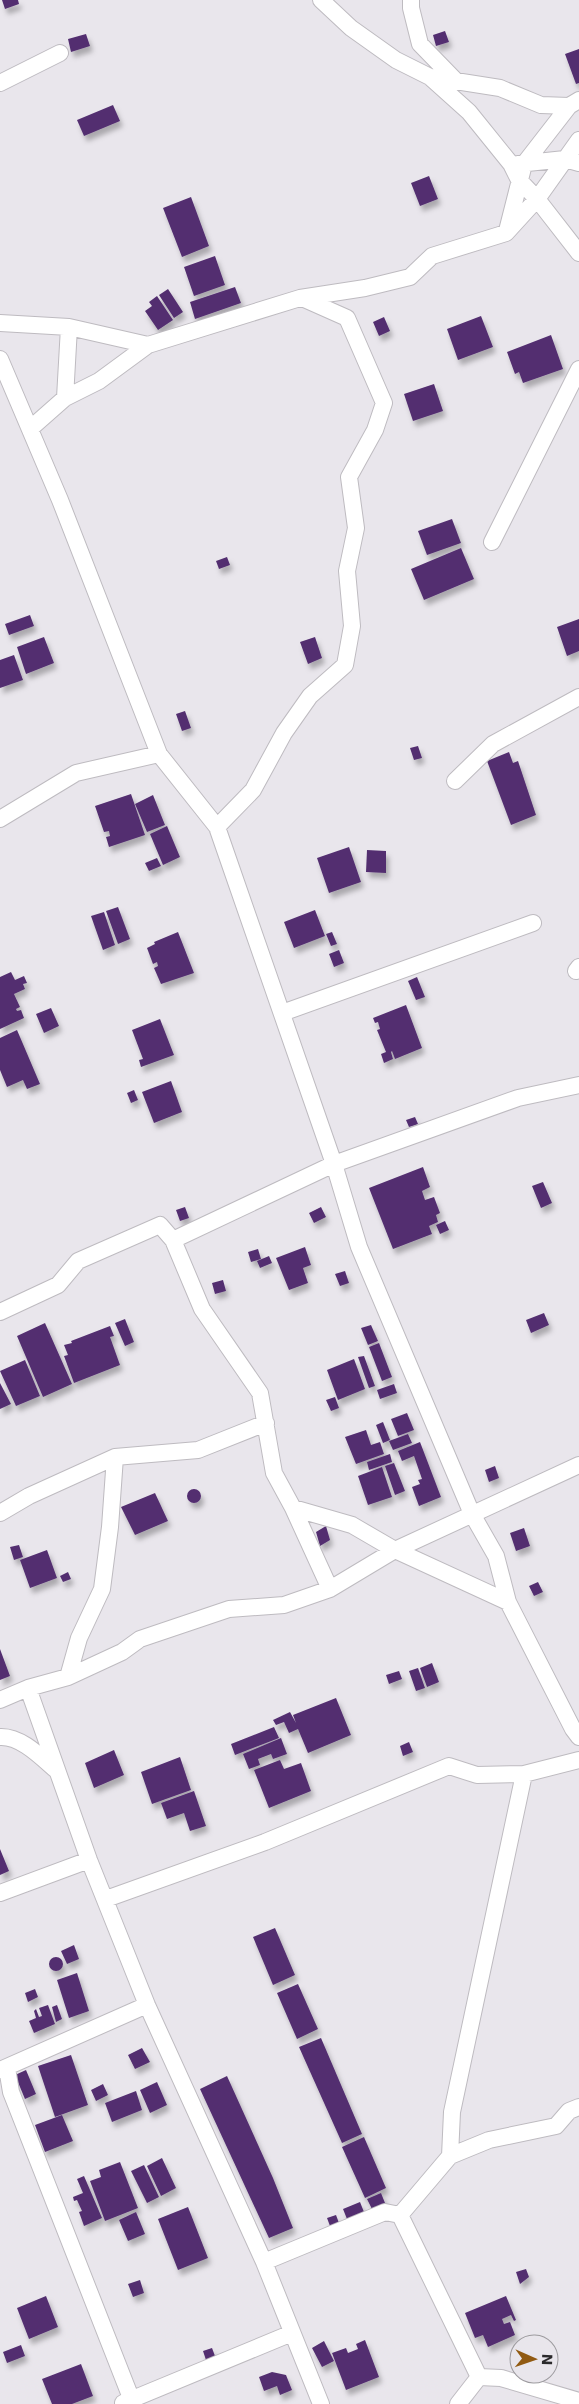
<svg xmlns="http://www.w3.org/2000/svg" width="579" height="2404" viewBox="0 0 579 2404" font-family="'DejaVu Sans',sans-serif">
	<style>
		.building { fill: #532f70; filter: url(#shadow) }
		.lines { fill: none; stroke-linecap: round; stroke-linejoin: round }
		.minor-casing { stroke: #bebbc0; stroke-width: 18 }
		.minor { stroke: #fff; stroke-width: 16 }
	</style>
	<defs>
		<filter id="shadow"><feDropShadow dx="3" dy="5.5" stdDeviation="2.5" flood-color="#0004"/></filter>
	</defs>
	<rect width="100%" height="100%" fill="#e9e6ec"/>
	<!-- building -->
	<path class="building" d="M2,0H18L19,4L5,9Z
		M445,31L449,42L436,46L433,35Z
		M86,34L90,46L71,52L68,39Z
		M579,49V83L576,84L565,54Z
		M113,105L120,121L84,136L77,120Z
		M429,176L438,199L420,206L411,183Z
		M191,197L209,246L182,257L163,208Z
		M215,256L225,285L194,296L184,267Z
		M235,287L241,303L195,319L190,302Z
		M168,289L183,312L174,318L159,295Z
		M157,296L173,320L158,330L145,311L152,306L149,302Z
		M481,316L493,347L458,360L447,329Z
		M384,317L390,331L379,336L373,322Z
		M551,335L563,369L523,383L519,372L515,374L507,352Z
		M434,384L443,411L413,421L404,394Z
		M452,519L461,543L427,555L418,531Z
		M461,548L474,579L424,600L411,569Z
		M227,557L230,565L219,569L216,561Z
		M30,615L34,626L9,635L5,624Z
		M579,619V651L567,656L557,627Z
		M44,637L54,663L26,674L17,647Z
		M315,637L322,658L308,664L300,642Z
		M14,655L23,680L0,688V660Z
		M185,711L191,728L182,731L176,714Z
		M418,746L422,758L414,760L410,748Z
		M509,752L513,763L518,761L536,815L511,825L487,761Z
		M131,794L145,835L109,847L106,837L110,836L109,831L104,832L95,806Z
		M153,795L165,825L147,832L135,804Z
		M167,826L180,857L163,865L150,834Z
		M349,847L361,882L329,893L317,858Z
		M367,850L386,851V873L366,872Z
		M157,858L161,866L149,871L145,863Z
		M118,907L130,939L118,944L106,911Z
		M315,910L325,936L294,948L284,922Z
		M104,912L115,945L103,950L91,916Z
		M178,932L194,973L161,984L154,968L158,966L157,962L153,964L147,948L155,944L154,942Z
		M332,932L337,944L331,946L326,934Z
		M339,950L344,963L334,967L329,954Z
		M11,972L15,980L24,976L27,983L23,984L25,989L14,994L20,1007L16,1009L17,1011L21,1010L24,1018L0,1029V977Z
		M417,977L425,997L416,1000L408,981Z
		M406,1005L422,1048L395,1059L392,1051L391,1052L393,1059L384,1063L381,1054L386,1052L377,1030L380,1029L378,1022L375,1023L373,1018Z
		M51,1008L59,1026L44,1033L36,1014Z
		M160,1019L174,1055L141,1067L139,1060L143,1059L132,1030Z
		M17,1030L40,1084L27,1089L23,1080L7,1087L0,1070V1038Z
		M171,1081L182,1112L154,1123L142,1092Z
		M134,1090L138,1100L131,1103L127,1093Z
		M415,1117L418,1124L409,1127L406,1120Z
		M423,1167L430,1187L422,1191L425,1200L434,1197L440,1213L436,1215L438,1222L429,1226L432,1234L393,1249L369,1188Z
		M543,1182L552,1203L541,1208L532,1186Z
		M185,1207L189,1218L180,1221L176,1210Z
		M321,1207L326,1217L314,1223L309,1213Z
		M445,1221L449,1230L440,1234L436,1225Z
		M305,1247L311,1265L303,1268L308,1283L289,1290L276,1258Z
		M258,1249L261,1259L251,1262L248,1252Z
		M269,1256L272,1263L260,1268L257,1261Z
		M345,1271L349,1283L340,1286L335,1274Z
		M223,1280L226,1291L215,1294L212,1283Z
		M544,1313L549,1325L531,1333L526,1320Z
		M125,1319L134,1342L125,1346L115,1323Z
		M45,1323L72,1384L43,1397L17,1336Z
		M371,1325L378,1341L368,1345L361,1328Z
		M110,1326L114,1336L110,1337L120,1365L74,1383L64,1356L68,1355L64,1345L72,1343L71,1341Z
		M379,1343L392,1377L382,1381L369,1347Z
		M364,1356L375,1386L369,1388L358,1357Z
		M354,1359L365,1389L338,1400L327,1370Z
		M25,1360L40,1396L16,1406L0,1371Z
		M0,1383L11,1404L0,1409Z
		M394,1384L397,1393L380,1399L377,1390Z
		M335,1397L339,1408L331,1411L326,1400Z
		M407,1413L414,1430L398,1436L391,1419Z
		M383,1422L390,1440L383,1443L376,1425Z
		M366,1430L371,1445L380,1442L384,1454L356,1464L345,1437Z
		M408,1434L412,1443L393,1450L389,1441Z
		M420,1442L441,1497L419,1506L412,1487L420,1484L418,1480L422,1479L414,1456L402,1461L398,1451Z
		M390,1454L392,1462L369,1470L367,1462Z
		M394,1463L405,1491L395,1495L385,1466Z
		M495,1466L499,1478L489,1482L485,1470Z
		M382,1467L392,1497L368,1505L358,1476Z
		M187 1496a7 7 0 1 1 14 0a7 7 0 1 1-14 0Z
		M155,1493L168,1521L135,1535L121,1507Z
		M326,1526L330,1540L320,1546L316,1532Z
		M524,1528L530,1546L516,1551L510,1533Z
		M19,1545L23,1557L14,1560L10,1547Z
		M47,1550L57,1578L30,1588L20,1560Z
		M68,1572L71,1579L63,1582L60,1576Z
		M538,1582L543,1592L534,1596L529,1586Z
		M0,1649L10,1676L0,1680Z
		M432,1663L439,1682L427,1687L420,1668Z
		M418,1668L425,1688L416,1691L409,1671Z
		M399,1671L402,1679L389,1684L386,1675Z
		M336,1698L351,1735L308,1753L298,1729L289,1733L284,1722L276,1725L273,1720L290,1712L296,1723L293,1715Z
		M274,1727L279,1738L235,1755L231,1744Z
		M281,1738L287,1754L273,1759L271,1754L258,1759L260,1765L249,1769L243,1754Z
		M409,1742L413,1752L403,1756L400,1746Z
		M114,1750L124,1775L94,1788L85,1763Z
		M180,1757L191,1790L152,1804L141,1772Z
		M280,1760L284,1769L301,1763L311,1791L269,1808L254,1770Z
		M194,1791L206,1826L190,1831L184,1813L167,1819L161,1803Z
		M0,1849L9,1871L0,1875Z
		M275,1928L295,1975L273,1985L253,1937Z
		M74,1945L79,1959L67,1964L61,1951Z
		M49 1964a7 7 0 1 1 14 0a7 7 0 1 1-14 0Z
		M77,1973L89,2011L69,2018L57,1980Z
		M298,1984L318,2029L297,2039L277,1993Z
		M35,1989L38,1997L28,2002L25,1993Z
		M48,2005L55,2024L34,2033L29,2021L36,2018L34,2011L36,2009L39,2017L42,2016L39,2008Z
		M57,2005L62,2019L56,2022L52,2007Z
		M321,2038L362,2134L342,2143L299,2047Z
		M142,2048L150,2062L135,2069L128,2055Z
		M71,2055L88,2105L55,2117L38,2066Z
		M26,2070L36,2094L25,2099L15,2075Z
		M227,2076L273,2178L293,2228L269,2238L200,2089Z
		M157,2082L167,2105L150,2113L140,2090Z
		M103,2084L108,2095L96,2101L91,2090Z
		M136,2091L142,2110L112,2122L105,2103Z
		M62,2115L73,2141L45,2152L35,2125Z
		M364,2137L386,2188L365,2198L342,2147Z
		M162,2158L176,2188L161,2196L147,2166Z
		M120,2162L138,2208L105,2221L90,2181L101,2177L99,2170Z
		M144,2165L159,2197L147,2203L131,2171Z
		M84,2176L102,2218L84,2226L79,2212L82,2211L77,2200L74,2201L73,2197L83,2193L77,2179Z
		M381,2193L385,2203L372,2209L367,2199Z
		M360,2202L364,2212L347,2219L343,2209Z
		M188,2207L208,2258L178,2270L158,2219Z
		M136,2212L145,2234L128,2241L119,2220Z
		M336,2215L339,2223L330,2226L327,2218Z
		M526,2269L529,2277L520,2284L516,2272Z
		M140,2280L144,2293L133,2297L128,2284Z
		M46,2296L58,2327L29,2339L17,2308Z
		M506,2296L516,2320L514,2321L511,2315L502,2319L504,2324L510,2322L515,2335L488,2347L483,2335L475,2338L465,2313Z
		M365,2340L379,2377L346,2390L332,2353L346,2348L348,2353L358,2349L356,2344Z
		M324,2341L334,2361L322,2367L312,2348Z
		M21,2345L25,2356L7,2363L3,2352Z
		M212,2348L215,2356L206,2360L203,2351Z
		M81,2364L93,2396L72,2404H52L42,2379Z
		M272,2372L286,2375L292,2390L280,2395L277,2386L264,2391L259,2377Z"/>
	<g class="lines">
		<defs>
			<path id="minor" d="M321,0L351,28L396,60L430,77L469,112L511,164L519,180L537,199L579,253
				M411,0V8L420,44L457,82
				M430,77L500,88L541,105L569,106
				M0,83L60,53
				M518,164L565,159L579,163
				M507,231L524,164L569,106L579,100
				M0,323L69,327L148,345L300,298L365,288L410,277L432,256L506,233L537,199L579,140
				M0,359L60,500L159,754L217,827L334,1164L359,1247L472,1514L496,1556L508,1602L573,1729L579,1737
				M65,398L69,327
				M31,428L65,398L99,381L148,345
				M492,542L579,369
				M455,781L493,744L579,697
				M0,819L76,773L159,754
				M217,827L253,790L284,733L310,696L345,665L352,626L347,571L356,528L349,477L375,430L384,403L347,318L302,298
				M576,971L579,967
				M282,1013L533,923
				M173,1240L334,1164L518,1098L579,1085
				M0,1312L58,1285L78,1261L160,1225L173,1240L202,1309L260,1393L274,1473L293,1508L330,1589
				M293,1508L352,1525L395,1550L508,1602
				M0,1513L29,1496L115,1457L198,1450L266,1423
				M68,1677L79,1638L102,1589L110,1527L115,1457
				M28,1688L89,1860L147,2005L264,2262L321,2404
				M0,1700L28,1688L68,1677L122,1652L140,1639L229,1609L284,1605L330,1589L395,1550L579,1465
				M0,1737C21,1736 41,1757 56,1770
				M0,1893L89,1860
				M106,1899L265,1842L449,1766L477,1775L524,1774
				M7,2068L11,2092L131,2398
				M0,2070L147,2005
				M450,2156L452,2112L524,1774L579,1760
				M400,2215L479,2377L501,2378L579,2401
				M264,2262L385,2212L400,2215L450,2156L489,2140L556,2126L569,2111L579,2107
				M123,2403L292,2333
				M458,2404L479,2377"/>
		</defs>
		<!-- minor casing -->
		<use href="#minor" class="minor-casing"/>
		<!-- minor -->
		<use href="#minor" class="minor"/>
	</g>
	<!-- north arrow -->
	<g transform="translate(534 2359) rotate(92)"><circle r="24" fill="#e9e6ec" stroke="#9d9b9f"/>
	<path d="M0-4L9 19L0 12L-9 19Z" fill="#915a12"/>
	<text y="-8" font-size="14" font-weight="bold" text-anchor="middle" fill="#2b2a2c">N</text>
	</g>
</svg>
